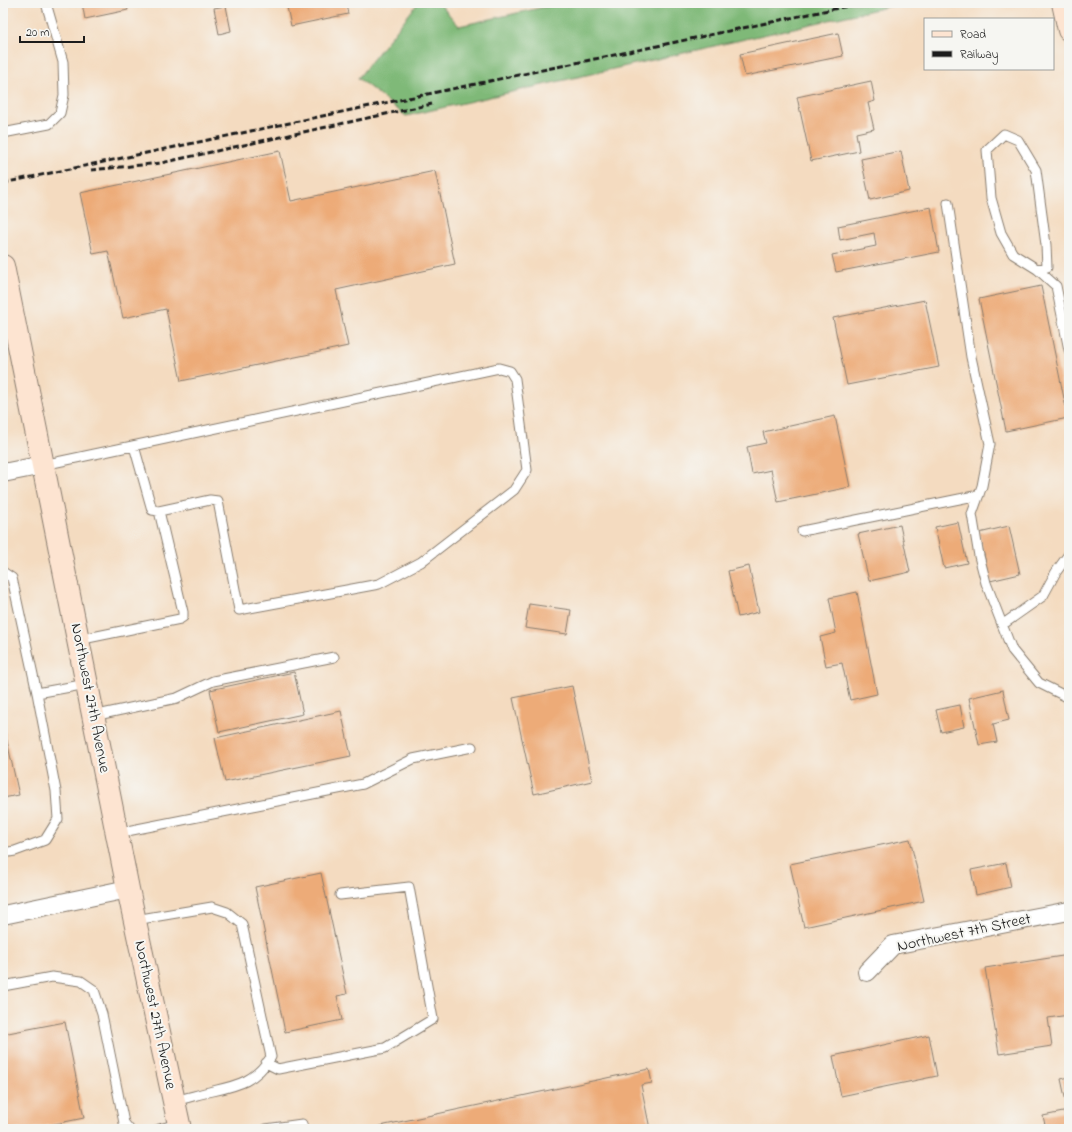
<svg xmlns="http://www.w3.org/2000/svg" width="1072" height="1132" viewBox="0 0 1072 1132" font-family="'Indie Flower',sans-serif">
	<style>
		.forest { fill: #7fb978; stroke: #4e6a4a }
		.building { fill: #edab78 }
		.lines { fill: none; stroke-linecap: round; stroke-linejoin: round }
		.lane-casing { stroke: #887c6e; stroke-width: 11 }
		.street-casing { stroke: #887c6e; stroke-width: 20 }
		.secondary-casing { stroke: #887c6e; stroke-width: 24 }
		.lane { stroke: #fff; stroke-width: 9 }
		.street { stroke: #fff; stroke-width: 18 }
		.secondary { stroke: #fde4d1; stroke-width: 22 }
		.rail { stroke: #1c1c1c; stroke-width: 3; stroke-dasharray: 6 3; stroke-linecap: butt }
		.labels { text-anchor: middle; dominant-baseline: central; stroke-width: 4; stroke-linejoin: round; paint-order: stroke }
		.street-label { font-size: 16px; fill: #1c1c1c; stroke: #f6f6f2 }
	</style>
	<rect width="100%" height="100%" fill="#f6f6f2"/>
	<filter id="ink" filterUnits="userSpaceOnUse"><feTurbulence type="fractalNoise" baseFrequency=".025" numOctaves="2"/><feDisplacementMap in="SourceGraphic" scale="8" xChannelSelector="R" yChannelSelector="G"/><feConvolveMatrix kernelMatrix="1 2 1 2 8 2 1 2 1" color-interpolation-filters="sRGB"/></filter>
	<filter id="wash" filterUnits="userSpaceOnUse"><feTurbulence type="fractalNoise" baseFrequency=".012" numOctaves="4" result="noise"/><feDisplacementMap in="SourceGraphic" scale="16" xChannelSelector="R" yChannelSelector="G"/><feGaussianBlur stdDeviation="0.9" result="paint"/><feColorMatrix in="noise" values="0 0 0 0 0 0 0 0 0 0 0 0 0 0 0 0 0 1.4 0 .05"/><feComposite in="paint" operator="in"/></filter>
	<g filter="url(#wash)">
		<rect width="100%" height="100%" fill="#f4dbc0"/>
		<!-- forest -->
		<path class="forest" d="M418,3H439L459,26L562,3H904L406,116L358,78Z"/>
		<g id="blocks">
			<!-- building -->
			<path class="building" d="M82,3H126L128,10L85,19Z
				M306,3H346L348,14L291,26L287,7Z
				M226,6L231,31L219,34L214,8Z
				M838,33L843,56L745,76L740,54Z
				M871,81L875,101L868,103L874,129L856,133L859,151L811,161L797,97Z
				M280,151L291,201L435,171L455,264L336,290L348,346L181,381L166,309L123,318L108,251L93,254L80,193Z
				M901,151L909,191L870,200L861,159Z
				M931,207L939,252L836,272L832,255L876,246L874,233L840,240L838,226Z
				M1041,286L1068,418L1006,431L979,299Z
				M925,300L939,367L847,385L833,318Z
				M835,416L850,487L778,502L771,470L752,474L747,447L766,443L763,432Z
				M958,522L967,563L944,568L935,527Z
				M900,525L910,572L869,581L858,534Z
				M1009,526L1020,574L990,581L979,533Z
				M749,566L759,612L738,617L728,571Z
				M857,592L877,694L850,700L842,663L826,666L820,637L836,633L829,598Z
				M529,604L571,610L567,634L525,628Z
				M294,672L303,714L219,732L210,690Z
				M572,686L592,781L534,794L513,698Z
				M1003,690L1009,720L993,724L997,742L979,745L969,698Z
				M960,705L964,727L941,732L936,710Z
				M341,711L351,756L225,782L215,738Z
				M3,723L19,795L3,798Z
				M910,839L924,901L804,927L790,864Z
				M1006,863L1011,887L976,895L971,870Z
				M321,873L347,994L337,996L342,1020L285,1032L255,887Z
				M1069,955V1015L1048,1018L1052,1046L999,1054L985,968Z
				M65,1022L84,1118L30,1129H3V1034Z
				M929,1035L937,1076L841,1096L833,1056Z
				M649,1069L652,1083L641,1085L650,1129H366Z
				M1069,1077V1129H1046L1043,1116L1068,1111L1061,1079Z"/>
		</g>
	</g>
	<g filter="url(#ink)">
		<use href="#blocks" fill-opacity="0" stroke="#887c6e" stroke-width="1"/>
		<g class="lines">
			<defs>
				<path id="lane" d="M3,133L49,124L60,113L64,95L63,62L46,3
					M948,203L971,357L990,444L982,486L972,514L979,556L986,583L1012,650L1039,683L1069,698
					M1037,269L1047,267L1046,245L1036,170L1018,140L1004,134L987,150L991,198L1001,233L1013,254L1037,269L1056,286L1069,350
					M43,465L499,368L510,371L515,379L527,470L514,490L421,562L379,584L239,610L218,501L210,500L159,511L152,510L134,446
					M802,531L979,495
					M3,572L12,578L37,693
					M1002,625L1043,596L1056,572L1069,554
					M78,640L180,619L183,617V612L159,511
					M93,716L177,698L213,681L334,657
					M117,833L363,784L413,759L472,747
					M3,853L15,851L45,840L58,819L56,791L37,693L87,684
					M135,920L212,907L227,912L242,924L271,1057C255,1081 240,1085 213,1091C200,1094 187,1098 174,1101
					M3,986L52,977L81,981L94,990L102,1014L124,1123L129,1129
					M266,1063L278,1069L385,1048L433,1019L409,887L340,895
					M159,1129L178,1124
					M266,1129L302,1124L303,1129"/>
				<path id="street" d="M3,473L43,465
					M3,915L128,889
					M867,972L893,945L1069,911"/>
				<path id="secondary" d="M1063,3L1069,30
					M3,266L128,889L180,1129"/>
			</defs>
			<!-- lane casing -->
			<use href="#lane" class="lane-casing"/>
			<!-- street casing -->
			<use href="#street" class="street-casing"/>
			<!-- secondary casing -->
			<use href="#secondary" class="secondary-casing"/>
			<!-- lane -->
			<use href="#lane" class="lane"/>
			<!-- street -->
			<use href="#street" class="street"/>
			<!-- secondary -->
			<use href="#secondary" class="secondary"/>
			<!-- rail -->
			<path class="rail" d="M91,170L161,163L432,104
				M3,183L862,3"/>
		</g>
	</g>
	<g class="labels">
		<!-- street labels -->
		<g class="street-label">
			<text transform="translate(90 698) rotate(79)">Northwest 27th Avenue</text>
			<text transform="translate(964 933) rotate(-12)">Northwest 7th Street</text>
			<text transform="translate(155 1015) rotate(78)">Northwest 27th Avenue</text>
		</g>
	</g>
	<!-- margin -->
	<rect width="1072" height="1132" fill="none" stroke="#f6f6f2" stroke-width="16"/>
	<!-- legend -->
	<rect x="924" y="18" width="130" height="52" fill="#f6f6f2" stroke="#9f9f9c"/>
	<rect x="932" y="31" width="20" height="6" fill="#fde4d1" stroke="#9f9f9c"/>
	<text x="960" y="38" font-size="12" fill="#1c1c1c">Road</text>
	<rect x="932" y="51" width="20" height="6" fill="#1c1c1c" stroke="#9f9f9c"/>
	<text x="960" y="58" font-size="12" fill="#1c1c1c">Railway</text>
	<!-- scale -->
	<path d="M20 36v6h64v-6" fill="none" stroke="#1c1c1c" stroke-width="2"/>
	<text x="26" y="36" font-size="12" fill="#1c1c1c" stroke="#f6f6f2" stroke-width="3" paint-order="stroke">20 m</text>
</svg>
